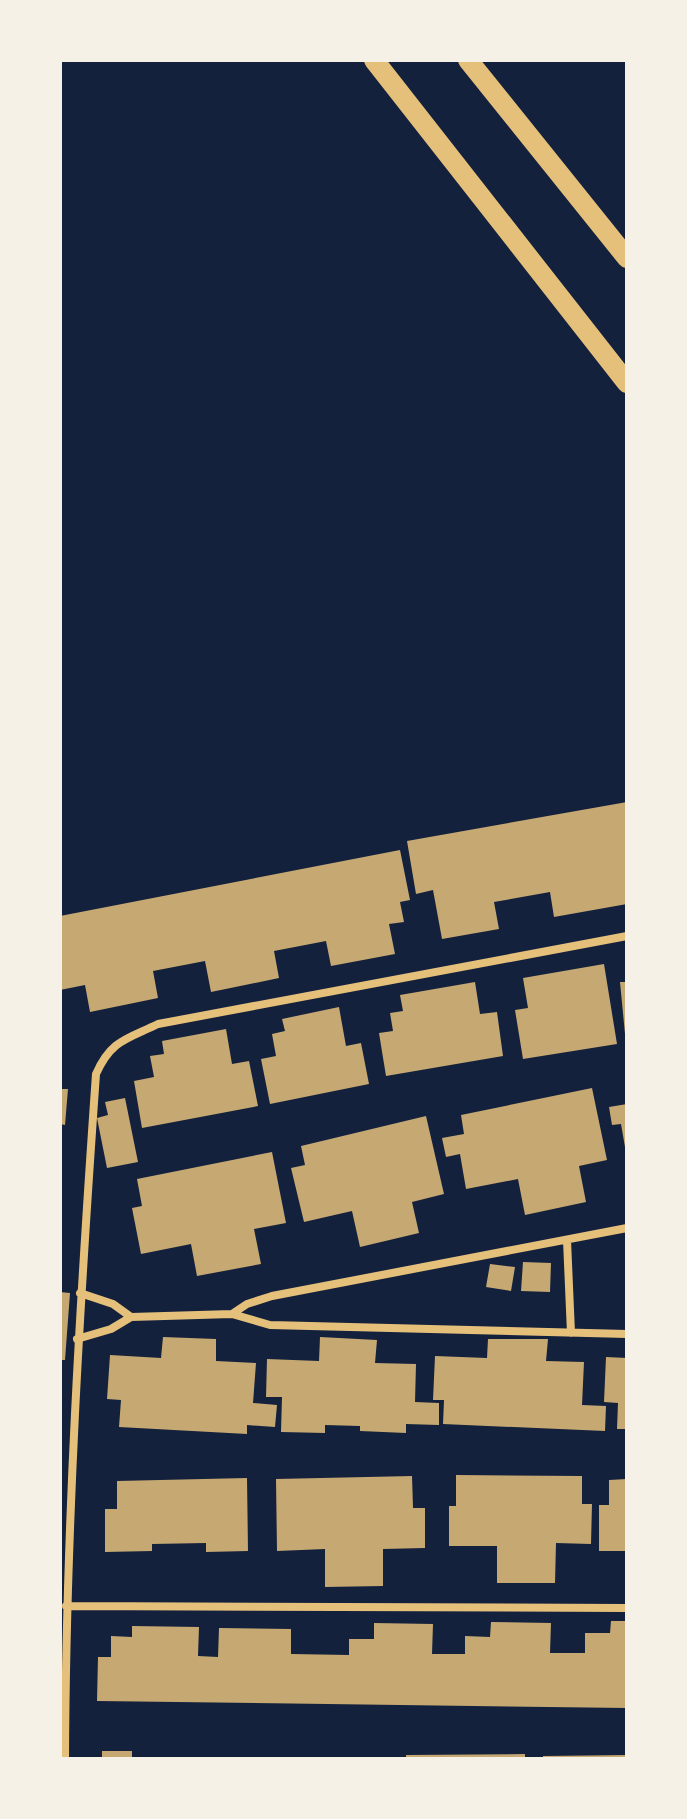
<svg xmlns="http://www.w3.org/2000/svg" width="687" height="1819" viewBox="0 0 687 1819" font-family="Inter,sans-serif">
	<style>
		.building { fill: #c6a872 }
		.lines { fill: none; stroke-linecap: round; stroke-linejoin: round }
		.minor { stroke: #e5c07b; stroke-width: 8 }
		.primary { stroke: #e5c07b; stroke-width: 20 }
	</style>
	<rect width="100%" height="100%" fill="#14213d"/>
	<!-- building -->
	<path class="building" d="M627,802V904L554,917L550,892L494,902L499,929L442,939L433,890L416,894L407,841Z
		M400,850L410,900L400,902L404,922L389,924L395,954L331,966L326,941L274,951L279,978L211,992L205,961L153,971L158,998L90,1012L85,985L60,990V916Z
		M604,964L617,1044L523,1059L515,1010L528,1008L523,978Z
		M475,982L480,1014L497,1012L503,1056L386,1076L379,1033L393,1031L390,1013L403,1011L400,995Z
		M620,982H627V1034H625Z
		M339,1007L346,1046L361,1043L369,1084L270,1104L261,1059L276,1056L272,1034L285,1031L282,1019Z
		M226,1029L232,1064L249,1061L258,1106L142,1128L134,1081L154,1077L150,1056L164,1054L162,1041Z
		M592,1088L607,1160L579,1166L586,1202L525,1215L518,1179L466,1189L460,1154L446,1157L442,1138L464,1134L461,1115Z
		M60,1089H68L65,1125L60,1124Z
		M125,1098L138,1162L107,1168L97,1118L108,1115L105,1102Z
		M627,1104V1147H625L621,1124L612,1125L609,1107Z
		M426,1116L444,1194L412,1202L419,1233L360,1247L352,1211L304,1222L291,1168L305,1165L301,1146Z
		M272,1152L286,1223L254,1229L261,1264L197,1276L191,1244L141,1254L132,1208L142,1206L137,1179Z
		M523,1262L551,1263L550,1292L521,1291Z
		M490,1264L515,1267L511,1291L486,1287Z
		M60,1292L70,1293L65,1360H60Z
		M163,1337L216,1339V1361L256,1363L253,1403L277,1405L275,1427L247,1425V1434L119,1427L121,1400L107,1399L110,1355L161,1358Z
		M320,1337L377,1340L375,1363L416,1364L415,1402L439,1403V1425L406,1424V1433L360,1431V1426L325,1425V1433L281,1432L282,1397H266L267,1359L319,1361Z
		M488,1339H548L546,1361L584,1362L582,1405L606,1406L605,1431L443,1424L444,1400H433L435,1356L487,1358Z
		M606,1357L627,1358V1429H617L618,1403L604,1402Z
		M456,1475L582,1476V1504H592L591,1544L556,1543L555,1583H497V1546H449V1506H456Z
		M412,1476L413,1508H425V1548L383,1549V1586L325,1587V1549L277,1551L276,1479Z
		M247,1478L248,1551L206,1552V1543L152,1544V1551L105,1552V1509H117V1481Z
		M627,1479V1551H599V1505H609V1480Z
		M611,1621H627V1708L97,1701L98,1657H111V1636L132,1637V1626L199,1627L198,1656L218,1657L219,1628L291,1629V1654L349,1655V1639H374V1623L433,1624L432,1654H465V1636L490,1637L491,1622L551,1623L550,1653H585V1633H610Z
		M102,1751H132V1759H102Z
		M525,1754V1759H406V1755Z
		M627,1755V1759H543V1756Z"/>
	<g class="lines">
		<!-- minor -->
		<path class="minor" d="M567,1240L571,1333
			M80,1293L113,1304L131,1317
			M232,1314L247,1304L272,1296L627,1228
			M77,1339L111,1329L131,1317L232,1314L270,1325L627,1334
			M66,1606L627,1608
			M65,1759C66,1530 80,1302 96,1074C111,1040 127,1039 158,1024L627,936"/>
		<!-- primary -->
		<path class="primary" d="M374,60L627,383
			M468,60L627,258"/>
	</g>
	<!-- border -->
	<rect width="687" height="1819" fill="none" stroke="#f6f1e7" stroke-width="124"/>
</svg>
